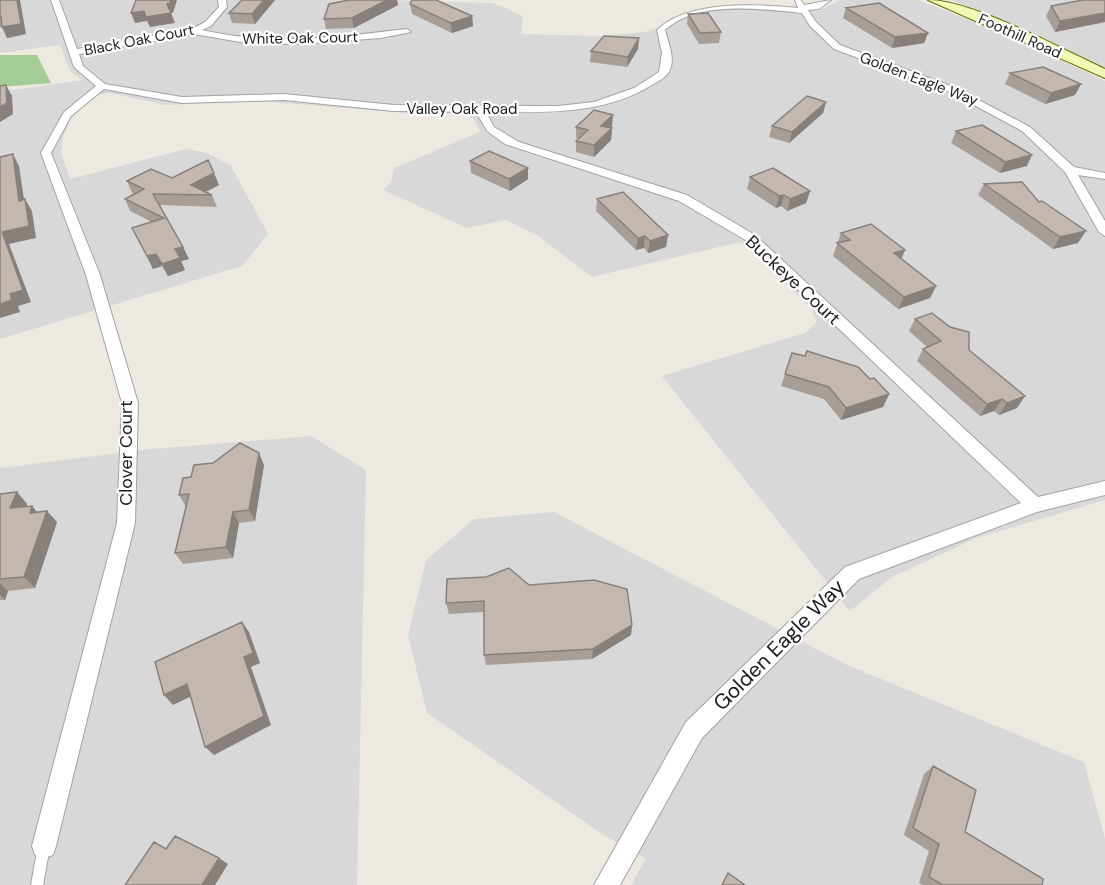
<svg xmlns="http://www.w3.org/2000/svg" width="1105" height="885" viewBox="0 0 1105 885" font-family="'DM Sans',sans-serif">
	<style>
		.residential { fill: #d9d8d8 }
		.forest { fill: #a3cd95 }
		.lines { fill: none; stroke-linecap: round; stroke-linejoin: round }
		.lane-casing { stroke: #a2a2a2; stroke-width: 2 }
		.street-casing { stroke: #a2a2a2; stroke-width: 2 }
		.secondary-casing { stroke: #617104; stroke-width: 2 }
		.lane { fill: #fff; fill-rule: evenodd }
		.street { fill: #fff; fill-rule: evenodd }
		.secondary { fill: #f3f9b2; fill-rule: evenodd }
		.wall { fill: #a79e97 }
		.shaded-wall { fill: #88817b }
		.building { fill: #c2b8b0; stroke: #88817b; stroke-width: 1.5 }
		.labels { text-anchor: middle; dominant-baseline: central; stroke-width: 4.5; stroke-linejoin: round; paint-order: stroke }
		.far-street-label { font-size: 15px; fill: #1b1b1b; stroke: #fff }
		.street-label { font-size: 18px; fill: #1b1b1b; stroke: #fff }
		.near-street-label { font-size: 21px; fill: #1b1b1b; stroke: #fff }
	</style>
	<rect width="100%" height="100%" fill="#ede9e0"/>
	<!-- residential -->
	<path class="residential" d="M0,0H389L493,3L523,16L521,34L599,36L644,32L670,25L682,15L708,10L818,11L840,0H917L999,31L1105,81V500L976,538L892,577L850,611L662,376L805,333L817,322L811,308L760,258L740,242L592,277L537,235L506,220L467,228L383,190L391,182L394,168L480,132L475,120L462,113L420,114L260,101L165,105L110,93L97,95L71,118L63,137L61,152L70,179L186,149L207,153L231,166L268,234L242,266L0,339V92L82,80L70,71L60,45L0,53Z
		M951,0H1105V69L981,11Z
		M311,436L366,470L357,885H0V468L151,449Z
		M554,512L847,665L1084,762L1105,839V885H631L646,859L605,836L427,713L408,635L426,560L474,519Z"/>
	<!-- forest -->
	<path class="forest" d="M0,55H37L51,83L0,87Z"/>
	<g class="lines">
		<defs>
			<path id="lane" d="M44,840L48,842L50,846L43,885H31L38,846L40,842Z"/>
			<path id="street" d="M51,0H59L77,49L192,29L205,22L219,7L218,0H226L227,7L211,26L202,30C270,46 339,37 407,29L411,32L381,38L300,44L246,43L194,34L79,54L83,66L105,84L182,97L284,94L394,105L558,106L594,102L634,88L659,72L662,53L657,30C688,0 756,4 798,8L795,0H801L804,5L831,0L819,9L808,10L816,22L840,45L956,88L1030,127L1074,167L1105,173V179L1078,175L1105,221V236L1099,232L1065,172L1022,131L950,92L834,49L810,26L802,13C760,9 698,0 665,30C668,42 674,55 671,67C668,77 660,80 652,85C601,116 543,112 486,112L494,127L519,142L687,195L755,235L1038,497L1105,481V495L1037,512L859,579L702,738L620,885H594L686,722L845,567L1021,503L747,241L679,201L505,144L487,131L476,112L394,111L284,100L182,103L104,89L71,116L51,153L100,275L138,403L135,523L56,846L53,855L44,858L35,855L32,846L117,523L122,403L86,275L41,153L64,112L96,86L74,67Z"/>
			<path id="secondary" d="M928,0C973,0 1061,49 1105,69V78Z"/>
		</defs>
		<!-- lane casing -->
		<use href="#lane" class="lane-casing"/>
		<!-- street casing -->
		<use href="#street" class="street-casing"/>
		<!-- secondary casing -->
		<use href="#secondary" class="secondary-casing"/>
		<!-- lane -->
		<use href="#lane" class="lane"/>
		<!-- street -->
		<use href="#street" class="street"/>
		<!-- secondary -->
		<use href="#secondary" class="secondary"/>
	</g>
	<!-- wall -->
	<path class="wall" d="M0,0L26,34L7,38L2,27H0Z
		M242,0H275L255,24L232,23L229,13Z
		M349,0H397L398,5L354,28L326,29L324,19Z
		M1105,0V22L1055,32L1046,16L1051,6Z
		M410,4L472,16L473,26L452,33L412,14Z
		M846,8L928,33L924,43L892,48L843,18Z
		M688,14L721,32L719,43L699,44L687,24Z
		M639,38L638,49L627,67L590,62L591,51Z
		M1010,73L1081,84L1075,95L1045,104L1005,84Z
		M826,102L823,113L789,143L769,137L772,126Z
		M612,126L610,128H612L611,140L594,157L576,152V141L578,139L576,138V127Z
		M956,131L1027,166L1000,173L951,143Z
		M470,161L528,179L510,191L471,173Z
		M750,177L810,191L806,203L787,211L781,206L776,208L747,189Z
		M172,178L219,185L205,192L212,195L217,207L160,205L183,247L189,259L181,261L185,270L168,276L162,266L153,269L132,228L152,222L130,211L125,199L135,194L132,193L127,181Z
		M984,184L1039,202L1078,243L1053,249L978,195Z
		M597,199L668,235L666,247L648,253L644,248L636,250L596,211Z
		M841,233L905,250L901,259L936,286L930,298L898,309L833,256Z
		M915,319L969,350L1017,408L999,415L994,411L980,416L917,361L923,349L927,347L909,331Z
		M792,353L870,379L889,394L883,407L841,420L824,399L781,386Z
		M264,465L255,521L239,523L233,558L183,564L175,553L186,507L179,495L191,477Z
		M17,492L27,504L26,507L32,506L37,512L57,522L35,588L8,591L5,600H0V494Z
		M529,585L632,625L631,635L592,659L486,665L484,655V612L449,614L446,603Z
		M933,766L965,832L1042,885H923L919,883L929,851L904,835L924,774Z"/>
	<!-- shaded-wall -->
	<path class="shaded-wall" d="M17,0H20L26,34L7,38L2,27Z
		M171,0H177L173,13H171L175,23L150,27L147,21L135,23L131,13L167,4Z
		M264,0H275L255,24L252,14Z
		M387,0H397L398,5L354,28L352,18Z
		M1105,13V22L1055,32L1060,21Z
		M472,16L473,26L452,33L451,23Z
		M928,33L924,43L892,48L895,37Z
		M639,38L638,49L627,67L628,57Z
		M1081,84L1075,95L1045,104L1051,93Z
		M6,85L12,96L13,114L0,122V107Z
		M826,102L823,113L789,143L792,132Z
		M613,115L612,126L601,137V126Z
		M612,128L611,140L594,157V145Z
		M13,154L19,166L26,213L19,201Z
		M1032,155L1027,166L1000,173L1005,162Z
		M528,168V179L510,191L509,179Z
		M214,173L219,185L200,195L191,185Z
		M810,191L806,203L787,211L790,199Z
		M784,195L781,206L776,208L779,196Z
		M25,199L32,211L36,238L9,244L31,302L18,306L20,312L0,318V304L10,294L2,232Z
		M1086,231L1078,243L1053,249L1060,237Z
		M668,235L666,247L648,253L650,241Z
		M645,236L644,248L636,250L638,238Z
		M183,247L189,259L181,261L185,270L168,276L162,264L175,249Z
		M905,250L900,262L894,253Z
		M156,254L162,266L153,269L147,256Z
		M936,286L930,298L898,309L904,297Z
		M889,394L883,407L841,420L846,408Z
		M1025,396L1017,408L999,415L1007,403Z
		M1002,399L994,411L980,416L987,404Z
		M259,453L264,465L255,521L249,510Z
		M17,492L27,504L21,520L10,508Z
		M32,506L42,518L30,513Z
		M47,511L57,522L35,588L24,577Z
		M233,512L239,523L233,558L226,547Z
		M0,583L8,591L5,600L0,595Z
		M242,622L249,632L260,663L251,667L271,725L214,755L205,747L244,657Z
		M632,625L631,635L592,659L593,649Z
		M187,684L196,694L173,705L164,695Z
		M219,858L228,864L215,885H202Z"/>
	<!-- building -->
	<path class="building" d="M0,0H17L21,24L2,27L1,17H0Z
		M136,0H171L170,3L167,4L171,13L146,17L144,11L131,13Z
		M242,0H264L252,14L229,13Z
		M349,0H387L352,18L324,19L329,4Z
		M412,0H436L472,16L451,23L410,4Z
		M1083,0H1105V13L1060,21L1051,6Z
		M879,3L928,33L895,37L846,8Z
		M708,13L721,32L700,33L688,14Z
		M604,36L639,38L628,57L591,51Z
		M1043,67L1081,84L1051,93L1010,73Z
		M6,85L7,103L0,107V86Z
		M807,96L826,102L792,132L772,126Z
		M594,110L613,115L601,126L612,128L594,145L576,141L588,130L576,127Z
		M982,125L1032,155L1005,162L956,131Z
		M489,151L528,168L509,179L470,161Z
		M13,154L19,201L25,199L29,226L2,232L23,290L10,294L12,300L0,304V157Z
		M208,160L214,173L191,185L212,195L153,194L183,247L175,249L180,258L162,264L156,254L147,256L132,228L164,218L125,199L144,189L127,181L151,169L172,178Z
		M773,168L810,191L790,199L784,195L779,196L750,177Z
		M1022,182L1039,202L1042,201L1086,231L1060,237L984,184Z
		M623,192L668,235L650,241L645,236L638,238L597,199Z
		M871,224L905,250L894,253L936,286L904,297L837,243L850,240L841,233Z
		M932,313L950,327L969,332V350L1025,396L1007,403L1002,399L987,404L923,349L941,341L915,319Z
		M807,351L858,367L870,379L874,378L889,394L846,408L829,387L785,374L792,353L805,356Z
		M240,443L259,453L249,510L233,512L226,547L175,553L189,494L179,495L183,478L191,477L194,465L213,463Z
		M17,492L10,508L32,506L30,513L47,511L24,577L0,579V494Z
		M509,568L529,585L594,580L627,589L632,625L593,649L484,655V601L446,603L447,579L486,577Z
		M242,622L253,653L244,657L264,716L205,747L187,684L164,695L155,662Z
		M933,766L976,790L965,832L1043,879L1042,885H943L929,877L939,844L913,828Z
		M175,836L219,858L202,885H125L154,842L166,849Z
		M728,873L745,885H722Z"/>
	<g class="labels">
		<!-- far-street labels -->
		<g class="far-street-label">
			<text transform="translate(1020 36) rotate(24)">Foothill Road</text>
			<text transform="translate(300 38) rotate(-1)">White Oak Court</text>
			<text transform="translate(139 40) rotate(-11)">Black Oak Court</text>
			<text transform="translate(919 79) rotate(21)">Golden Eagle Way</text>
			<text x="462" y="109">Valley Oak Road</text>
		</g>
		<!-- street labels -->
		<g class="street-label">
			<text transform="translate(793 280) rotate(43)">Buckeye Court</text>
			<text transform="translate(126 453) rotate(-90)">Clover Court</text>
		</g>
		<!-- near-street labels -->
		<g class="near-street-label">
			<text transform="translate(779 645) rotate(-45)">Golden Eagle Way</text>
		</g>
	</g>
</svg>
